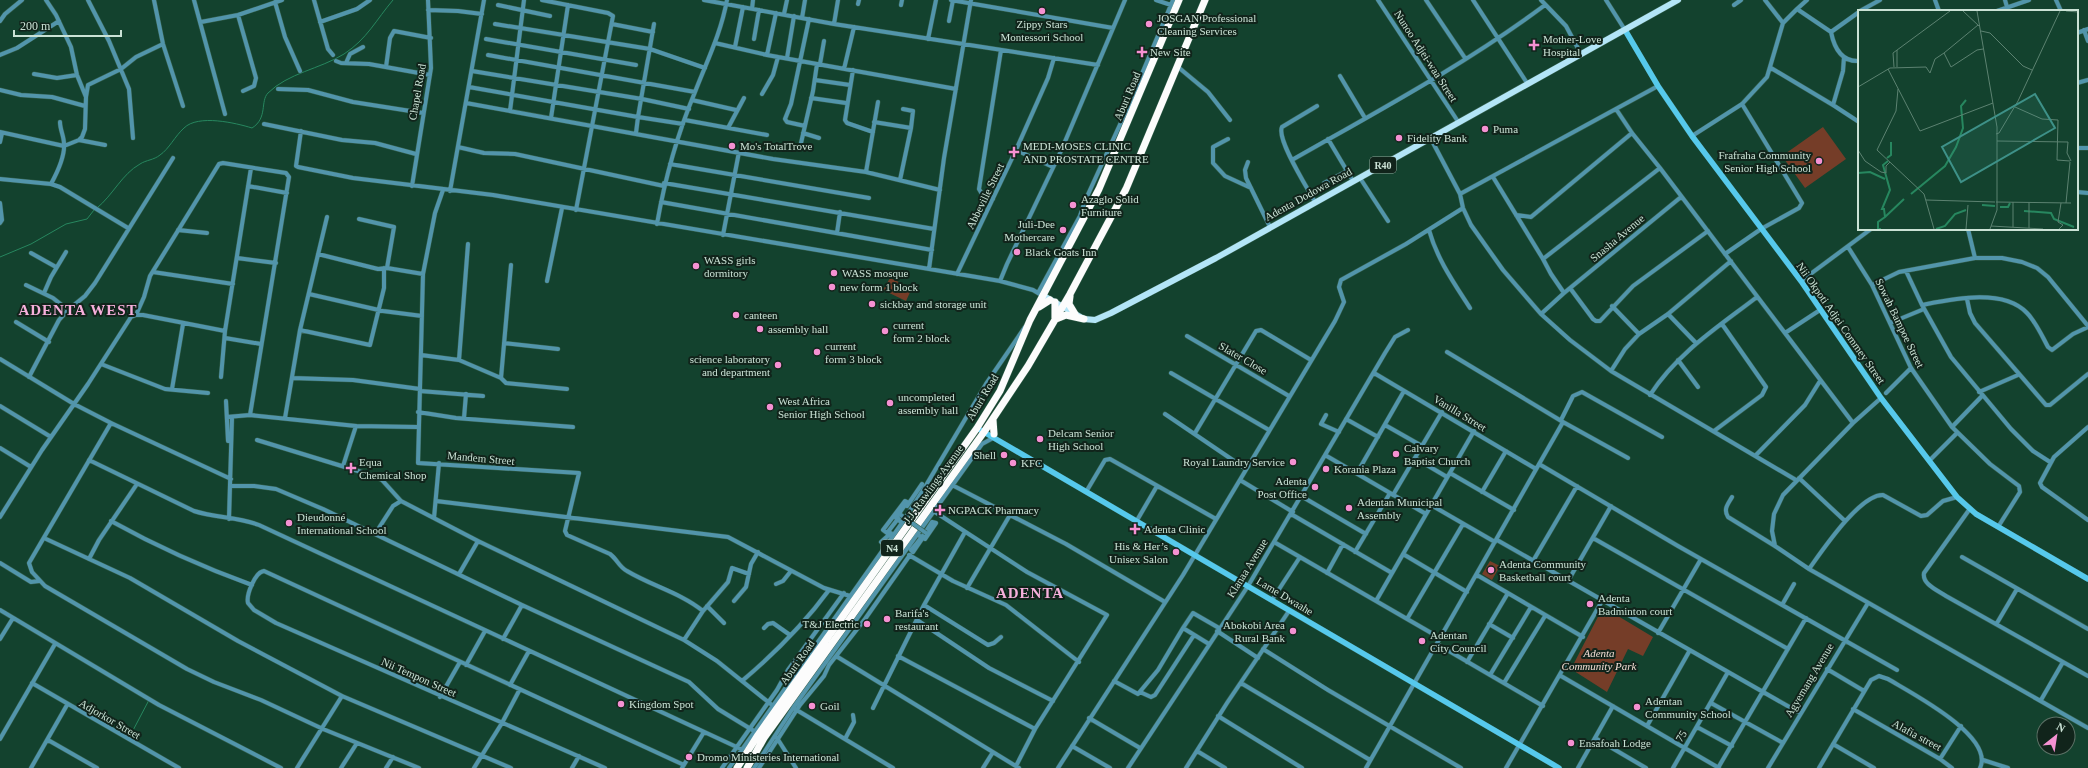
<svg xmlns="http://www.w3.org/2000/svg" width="2088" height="768" viewBox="0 0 2088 768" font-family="'Times New Roman',serif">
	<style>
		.green { fill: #753d28 }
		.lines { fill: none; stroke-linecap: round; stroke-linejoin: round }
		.stream { stroke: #27875f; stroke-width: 1 }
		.street-casing { stroke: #345f4c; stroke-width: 5 }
		.secondary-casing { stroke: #345f4c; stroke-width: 6 }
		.primary-casing { stroke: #345f4c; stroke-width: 7 }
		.highway-casing { stroke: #345f4c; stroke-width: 8 }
		.street { stroke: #5295ab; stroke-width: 4 }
		.secondary { stroke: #56c9ec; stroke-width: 5.5 }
		.primary { stroke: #b3e5f7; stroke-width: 6 }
		.highway { stroke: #fcfcfc; stroke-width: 7 }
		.street-bridge-casing { stroke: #345f4c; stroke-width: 5; stroke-linecap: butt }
		.street-bridge { stroke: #5295ab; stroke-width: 4 }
		.poi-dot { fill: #f591d2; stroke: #11241b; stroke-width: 1.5 }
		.labels { text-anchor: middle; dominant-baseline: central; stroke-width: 4; stroke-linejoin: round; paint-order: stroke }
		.shield { fill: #11241b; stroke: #92a99d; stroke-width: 1 }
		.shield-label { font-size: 10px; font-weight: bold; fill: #cae2d5 }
		.poi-label { font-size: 11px; fill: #cae2d5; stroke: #11241b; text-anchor: start }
		.street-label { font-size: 11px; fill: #cae2d5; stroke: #11241b }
		.park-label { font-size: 11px; font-style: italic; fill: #f2dcd3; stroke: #11241b }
		.district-label { font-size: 15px; font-weight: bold; letter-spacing: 1px; fill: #f7b0dc; stroke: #11241b }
		.inset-river { fill: none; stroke: #27875f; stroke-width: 2 }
		.inset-road { fill: none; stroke: #5c8271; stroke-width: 1 }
		.view { fill: #3e9188; fill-opacity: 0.15; stroke: #3e9188; stroke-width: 2 }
		.inset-edge { fill: none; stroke: #cae2d5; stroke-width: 2 }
	</style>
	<rect width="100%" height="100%" fill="#13422e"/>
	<!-- green -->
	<path class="green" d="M1823,127L1846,159L1805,188L1782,156Z
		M890,278L912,288L906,301L883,290Z
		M1490,561L1500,566L1492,580L1482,574Z
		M1603,607L1653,637L1643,656L1628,649L1607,692L1571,669Z"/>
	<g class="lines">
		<!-- stream -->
		<path class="stream" d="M97,208C113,195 122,174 140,164C146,160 154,160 160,155C169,149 175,136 184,128C198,114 236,123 252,128C268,118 260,101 268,93C288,73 320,69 344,54C367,39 376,20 393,0
			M0,257L31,244L66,224L87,219L94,210
			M129,738L149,700"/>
		<defs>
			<path id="street" d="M46,0L56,15L71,47L77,75L86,97
				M88,0L109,41L129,89L133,138
				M154,0L163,44L183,106
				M194,0L225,114
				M314,0L328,49L333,55
				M542,0L608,13L613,16L576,210
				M704,0L834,24L1098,65
				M951,0L1113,28
				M1156,0L1171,5
				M1378,0L1459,123
				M1426,0L1465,58
				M1473,0L1527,83
				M1541,0L1566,26L1581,54
				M1606,0L1625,30
				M1765,0L1783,23L1797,9L1831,32C1834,47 1841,62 1859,61
				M1935,0L1939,11
				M2005,0L2007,7
				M2056,0L2061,11
				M275,2L285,37L300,71
				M858,4L859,0
				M498,5L550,16
				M901,5L902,0
				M1734,5L1741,0
				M752,9L753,0
				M1797,9L1807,0
				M428,10L458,11L482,14
				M1860,11L1880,0
				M1997,11L2029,0
				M784,14L787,0
				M238,15L256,78L254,86L243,91
				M802,18L805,0
				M0,21L5,14L22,0
				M949,21L953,0
				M201,22L238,15L282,0
				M320,22L357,9L370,0
				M495,24L650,49L705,68
				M612,24L653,32
				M654,24L638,117L683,124
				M834,24L838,0
				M2084,30L2088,41
				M1831,32L1859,12
				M2077,33L2088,29
				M486,39L636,65
				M754,39L759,10
				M928,39L936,0
				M715,43L767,55L956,89
				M735,47L743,7
				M0,55L17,48L59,21
				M488,55L695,92
				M767,55L776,13
				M787,58L794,16
				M336,61L341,63L369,64L430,75
				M346,63L350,54L363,47
				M820,64L824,41
				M386,67L390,38L394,31L431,38
				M1178,67L1208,92L1230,120
				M1771,68L1833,105L1859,122
				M844,69L854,27
				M853,70L845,120L847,123L873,132
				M472,71L642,99L689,109
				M34,74L57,78L77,75
				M1340,76L1365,118
				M815,80L850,85
				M2077,83L2088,80
				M469,87L638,117L636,133
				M278,89L308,90L353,102L423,113
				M0,90L21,95L52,97L85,106
				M762,94L773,75L778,57
				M811,98L846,103
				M692,100L736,110
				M466,103L773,159L866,172L940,190
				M1833,105L1843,71L1844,57
				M903,109L913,111L911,128
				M1616,109L1632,133L1660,168L1853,423
				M510,111L524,0
				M551,118L568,5
				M685,120L767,135
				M874,122L911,128L900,180
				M264,124L342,140L375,143L416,154
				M805,126L787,122L785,119L791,104L809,19
				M728,128L744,98
				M301,131L296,166L298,167L353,178L493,195L1000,281L1033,290L1043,296
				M0,132L64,146L79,140L82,137L85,129L86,97L88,85L121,69L136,57L163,44
				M803,133L819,138
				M1692,136L1742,104L1767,77L1783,23
				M1228,139L1213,147V163L1225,176L1251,188
				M1328,139L1353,181
				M1431,139L1460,194L1463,208L1471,225L1503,270L1541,314L1570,340L1611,371L1796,480
				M79,140L105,145
				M0,142L2,133
				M801,143L813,91L817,64
				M458,147L484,153L515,154L664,186
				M2077,148H2088
				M1016,150L1053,167
				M1292,160C1378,111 1466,64 1545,5
				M1248,162L1245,170L1246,178L1270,227
				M670,164L869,198
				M866,172L878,102
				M1493,177L1543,259L1551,274L1564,293
				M1360,178L1388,221
				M0,179L51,184L60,187L128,228
				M664,183L934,229
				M1324,183L1347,171
				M51,184C57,173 65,157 64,144C64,136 60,130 60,122
				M248,186L287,193
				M412,186L431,68L428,0
				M443,190L435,213L423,274L418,463L579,473L565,531L567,535L610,554C617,559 619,567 627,571C652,586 681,593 703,611
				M450,191L484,0
				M2077,192L2088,193
				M1460,194L1658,86
				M993,199L982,194L979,189L1001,50
				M661,202L932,250
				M1315,202C1308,189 1276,139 1282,127L1317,106
				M0,203L2,220L0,223
				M1516,215L1531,217L1632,133
				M359,219L394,227L387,268
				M657,224C665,178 677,135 695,92C707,61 721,33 727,0
				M1968,229L1975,258
				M178,230L207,233
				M1429,230C1437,259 1454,283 1470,308
				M837,233L840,212
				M723,235L739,152
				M1848,247L1872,285L1911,368L1952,427L1990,464L2019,486L2020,492L1998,527
				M31,253L56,267
				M318,254L378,269L387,268L423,274
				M1725,254L1761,229L1799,208L1802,203L1742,104
				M237,258L276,263
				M1543,259L1660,168
				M929,269L944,158L971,0
				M1906,271L1922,305L1951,357L2011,429L2033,451L2050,462
				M153,272L233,284
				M957,274L1016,150L1048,78L1054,58
				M547,281L562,208
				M1000,281L1007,264L1061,151L1125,0
				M1801,281L1871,229
				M26,285L53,298L68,310
				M1872,285L1899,272L1975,258H2002L2022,262L2037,268L2048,277L2088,326
				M1570,288L1593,319L1596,321H1600L1633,286L1708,231
				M44,293L51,277L66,252
				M1038,293L1080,216L1085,201L1128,107L1173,0
				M309,294L383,311L422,316
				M1967,299L1970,313L1975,323L2046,405H2050L2088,374
				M1922,305C1953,299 2003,288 2027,313C2036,322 2042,336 2048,347L2052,350L2073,334L2088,327
				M1612,306L1639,334
				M1541,314L1564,293L1681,197
				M1668,314L1696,343
				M136,315L144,297L150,276L219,164L223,163L286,173L289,177L250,415
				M16,322L49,342
				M1890,323L1924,309
				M300,330L370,345L384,288V268
				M1785,333L1820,310
				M1187,336L1289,396
				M225,338L261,344
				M504,343L558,349
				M1447,352L1563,422L1628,458
				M421,355L459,360L501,378L506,383L567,389
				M0,359L74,404L111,423L231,479
				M459,360L468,244
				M1678,360L1698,387
				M101,364L165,389L208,393
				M1611,371L1625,349L1639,334L1668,314L1731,261
				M1171,373L1269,430
				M1374,373L1536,469
				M29,377L59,320L68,310L85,296L95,283L173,158
				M221,377L225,331L251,168
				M292,378L353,380L420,389
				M501,378L511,265
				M172,389L183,324
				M420,391L483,396
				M1979,392L2018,375
				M1886,393L1911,368
				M1650,395C1677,353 1718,327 1757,297
				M1881,398L1853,423L1783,495L1774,514L1772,531L1775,546L1809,569L2088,728
				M226,401L228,441
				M0,406L51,437
				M418,412L456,418L573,427
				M1165,414L1246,469
				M1326,415L1321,424L1339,432
				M227,417L250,415L356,426L417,427
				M285,418L300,330L327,217
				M464,418L466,394
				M1346,419L1378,437
				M1561,420L1573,396L1582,392L1662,437
				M111,423L29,563L32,572L45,586L187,669L214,682L261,700L323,729L419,768
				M1385,425L1422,446
				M1952,427L1982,396
				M2088,427L2054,457L2040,483L2042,487L2088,520
				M1714,431L1762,395L1766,387L1722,324
				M1195,433L1256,331L1261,330L1311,360
				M257,440L371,475L382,480L401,501L478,541L684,640L717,661L772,705
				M0,448L31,467
				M1325,455L1426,514
				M1756,455L1805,405L1820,381
				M1415,458L1447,477
				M89,460L194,511C216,518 238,517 259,525L741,749
				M1929,461L1957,433
				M1539,464L1678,546L1897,670
				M343,466L356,426
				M1357,473L1404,391
				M1450,473L1514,510
				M1799,478L1845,521
				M1240,480L1293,512
				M231,486H254L276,489L323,509L522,605L689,682L718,709L754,731
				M954,486L1066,544L1165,602
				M1086,492L1105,460L1110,459L1216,519
				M1482,492L1506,451
				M1393,495L1442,412
				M1301,496L1366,534
				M1732,497C1728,504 1723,509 1728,517L1775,546
				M436,501L728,537L824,588L850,596
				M1431,505L1495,542
				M907,506L922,484
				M1969,510L1924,573C1922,584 1937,590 1946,596L2088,676
				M935,512L1027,572L1107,615L1035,729L1016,766
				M1291,514L1392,573
				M901,515L887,533L883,530L905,501L907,502L896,518L902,523
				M0,517L42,450L88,384L131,317L136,315H143L225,331
				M434,518L439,463
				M229,519L232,417
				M111,521C156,546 205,568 252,585
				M1136,522L1157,486
				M375,534L393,506L401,501
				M918,535L925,539L936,523L932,522C926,532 919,541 911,550L913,552L926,533
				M44,538L130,578L238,641L342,696L511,768
				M1593,538L1788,649
				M1497,540L1800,713
				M881,542L891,533
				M1274,542L1440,638
				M1355,552L1390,493
				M1403,554L1467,592
				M909,555L953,581L1006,605L1079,662
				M1962,557L2088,629
				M89,559L99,540L137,484
				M1533,561L1577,486
				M0,563L31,582L39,581
				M1809,569C1822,551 1860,494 1883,495L1921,516L1927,515L1943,501L1957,497
				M1327,573L1343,544
				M459,574L478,541
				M1477,575L1583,637
				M1568,581L1611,506
				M776,584L783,581L791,571
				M967,588L1010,515
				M1272,600L1300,557
				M734,601L746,587L751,564L758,552
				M1376,601L1474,431
				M924,605L988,645L994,643L1001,637
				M1782,605L1794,584
				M707,606L724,623
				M0,610L159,705L281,768
				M1407,619L1463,524
				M917,620L989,668L1053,701
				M1997,623L2017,589
				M1489,624L1513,638
				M764,628L768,624L773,623L790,635
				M1183,628L1193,613L1219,628
				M1217,631L1258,658
				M1658,633L1701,559
				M0,639L13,618
				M503,639L522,605
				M684,640L703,611L728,582L732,568L749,574
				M1437,644L1543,706
				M1263,649L1328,690L1461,768
				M836,656L1019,768
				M898,656L1035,729
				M1467,662L1508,593
				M466,665L485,631
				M1827,669L1864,691
				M1490,675L1531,607
				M1561,676L1719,768
				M742,681C774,654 804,624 829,590
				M1114,681L1138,694L1158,670L1183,628L1209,644
				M32,683L179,768
				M1241,683L1370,760
				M1504,683L1545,616
				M510,685L529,651
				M1140,692L1151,697L1155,695L1194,635
				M440,697L460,662
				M2041,700L2063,662
				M1711,703L1783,743
				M873,708L924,605L965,532
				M795,709L893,768
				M1853,709L1940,759L1961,726
				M1218,716L1302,768
				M1089,718L1140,748
				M1647,726L1690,650
				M1697,727L1732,746
				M777,738L796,768
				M1595,738L1646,768
				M0,739L55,644
				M845,739L854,722L853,715
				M48,740L97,768
				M1833,744L1874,768
				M1072,746L1110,768
				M1197,751L1225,768
				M1940,759L1952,768
				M1983,760L2008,768
				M31,768L67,705
				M297,768L342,696
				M341,768L357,743
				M386,768L393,757
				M474,768L502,723L520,689
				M572,768L579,756
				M605,768L276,623L254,610L248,603C246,595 255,572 264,571L684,765
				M682,768L704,732
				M722,768L777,690L788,670L844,593
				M729,768L902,523L925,487L986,384L1025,327
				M754,768L793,708L982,444L993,438
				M759,768L800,705L824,676L829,665L865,619L910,555
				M983,768L993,752
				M1058,768L1183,575L1335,321L1344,302L1339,287L1341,280L1406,244L1463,208
				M1128,768L1248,586L1385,353L1395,337L1408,330
				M1186,768L1227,703L1289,611
				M1366,768L1563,422
				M1506,768L1602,601
				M1578,768L1613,706
				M1673,768L1728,672
				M1718,768L1806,618
				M1768,768L1868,603
				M1819,768L1871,680L1879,676L1888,679C1911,693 1995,736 1980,768"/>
			<path id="secondary" d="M1625,30L1658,86L1692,136L1801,281L1881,398L1957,497L1976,514L2088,579
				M977,428L1559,768"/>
			<path id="primary" d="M1044,296L1084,319L1095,320L1111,313L1216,258L1678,0"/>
			<path id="highway" d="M1070,296L1069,304L1075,314
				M1055,302V318
				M1039,307L1050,300
				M1056,319L1066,315L1084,319
				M993,420L994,434
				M737,768L758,735L977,428L1000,391L1030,320L1099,189L1179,0
				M747,768L764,738L984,432L1028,366L1070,294L1126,189L1205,0"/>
		</defs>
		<!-- street casing -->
		<use href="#street" class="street-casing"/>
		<!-- secondary casing -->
		<use href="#secondary" class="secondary-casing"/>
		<!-- primary casing -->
		<use href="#primary" class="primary-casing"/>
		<!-- highway casing -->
		<use href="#highway" class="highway-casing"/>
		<!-- street -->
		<use href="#street" class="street"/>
		<!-- secondary -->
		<use href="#secondary" class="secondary"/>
		<!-- primary -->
		<use href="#primary" class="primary"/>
		<!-- highway -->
		<use href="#highway" class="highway"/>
		<defs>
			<path id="street-bridge" d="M901,515L926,533"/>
		</defs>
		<!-- street-bridge casing -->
		<use href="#street-bridge" class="street-bridge-casing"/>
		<!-- street-bridge -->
		<use href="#street-bridge" class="street-bridge"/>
	</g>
	<!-- markers -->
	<g class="poi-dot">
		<circle cx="1042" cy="11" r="4"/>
		<circle cx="1149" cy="24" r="4"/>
		<path d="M1532 39h4v4h4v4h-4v4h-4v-4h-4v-4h4z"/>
		<path d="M1140 46h4v4h4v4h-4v4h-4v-4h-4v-4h4z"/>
		<circle cx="1485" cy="129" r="4"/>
		<circle cx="1399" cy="138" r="4"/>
		<circle cx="732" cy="146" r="4"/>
		<path d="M1012 146h4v4h4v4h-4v4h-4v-4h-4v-4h4z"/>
		<circle cx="1819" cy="161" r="4"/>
		<circle cx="1073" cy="205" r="4"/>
		<circle cx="1063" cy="230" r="4"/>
		<circle cx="1017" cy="252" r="4"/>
		<circle cx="696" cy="266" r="4"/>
		<circle cx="834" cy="273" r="4"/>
		<circle cx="832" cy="287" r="4"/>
		<circle cx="872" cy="304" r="4"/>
		<circle cx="736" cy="315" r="4"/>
		<circle cx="760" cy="329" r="4"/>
		<circle cx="885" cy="331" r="4"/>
		<circle cx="817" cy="352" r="4"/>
		<circle cx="778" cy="365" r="4"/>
		<circle cx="890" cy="403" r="4"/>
		<circle cx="770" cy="407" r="4"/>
		<circle cx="1040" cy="439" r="4"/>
		<circle cx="1396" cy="454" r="4"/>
		<circle cx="1004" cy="455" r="4"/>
		<circle cx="1293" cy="462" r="4"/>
		<circle cx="1013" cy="463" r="4"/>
		<path d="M349 462h4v4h4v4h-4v4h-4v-4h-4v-4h4z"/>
		<circle cx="1326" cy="469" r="4"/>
		<circle cx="1315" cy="487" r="4"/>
		<circle cx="1349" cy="508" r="4"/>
		<path d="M938 504h4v4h4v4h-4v4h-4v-4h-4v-4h4z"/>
		<circle cx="289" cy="523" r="4"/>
		<path d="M1133 523h4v4h4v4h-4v4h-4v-4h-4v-4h4z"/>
		<circle cx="1176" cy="552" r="4"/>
		<circle cx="1491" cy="570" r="4"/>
		<circle cx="1590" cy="604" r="4"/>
		<circle cx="887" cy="619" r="4"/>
		<circle cx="867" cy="624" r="4"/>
		<circle cx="1293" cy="631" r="4"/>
		<circle cx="1422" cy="641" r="4"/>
		<circle cx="621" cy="704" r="4"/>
		<circle cx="812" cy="706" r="4"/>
		<circle cx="1637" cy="707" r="4"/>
		<circle cx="1571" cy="743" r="4"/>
		<circle cx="689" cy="757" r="4"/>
	</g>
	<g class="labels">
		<!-- shield labels -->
		<g class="shield">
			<rect x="1370" y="157" width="26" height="16" rx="3"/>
			<rect x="881" y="540" width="22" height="16" rx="3"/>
		</g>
		<g class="shield-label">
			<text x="1383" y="165">R40</text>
			<text x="892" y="548">N4</text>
		</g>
		<!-- poi labels -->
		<g class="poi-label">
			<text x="1157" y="18">JOSGAN Professional<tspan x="1157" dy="13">Cleaning Services</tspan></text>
			<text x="1042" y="24" text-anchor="middle">Zippy Stars<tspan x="1042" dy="13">Montessori School</tspan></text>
			<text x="1543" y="39">Mother-Love<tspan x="1543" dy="13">Hospital</tspan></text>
			<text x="1150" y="52">New Site</text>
			<text x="1493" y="129">Puma</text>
			<text x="1407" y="138">Fidelity Bank</text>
			<text x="740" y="146">Mo's TotalTrove</text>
			<text x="1023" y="146">MEDI-MOSES CLINIC<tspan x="1023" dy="13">AND PROSTATE CENTRE</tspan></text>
			<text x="1811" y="155" text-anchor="end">Frafraha Community<tspan x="1811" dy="13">Senior High School</tspan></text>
			<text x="1081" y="199">Azaglo Solid<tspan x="1081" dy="13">Furniture</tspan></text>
			<text x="1055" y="224" text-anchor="end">Juli-Dee<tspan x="1055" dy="13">Mothercare</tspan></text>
			<text x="1025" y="252">Black Goats Inn</text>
			<text x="704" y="260">WASS girls<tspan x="704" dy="13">dormitory</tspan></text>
			<text x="842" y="273">WASS mosque</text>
			<text x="840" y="287">new form 1 block</text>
			<text x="880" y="304">sickbay and storage unit</text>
			<text x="744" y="315">canteen</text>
			<text x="893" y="325">current<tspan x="893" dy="13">form 2 block</tspan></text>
			<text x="768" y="329">assembly hall</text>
			<text x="825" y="346">current<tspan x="825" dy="13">form 3 block</tspan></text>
			<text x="770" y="359" text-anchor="end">science laboratory<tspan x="770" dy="13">and department</tspan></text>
			<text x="898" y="397">uncompleted<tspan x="898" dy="13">assembly hall</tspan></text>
			<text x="778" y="401">West Africa<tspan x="778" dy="13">Senior High School</tspan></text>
			<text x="1048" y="433">Delcam Senior<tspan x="1048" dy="13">High School</tspan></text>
			<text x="1404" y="448">Calvary<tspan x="1404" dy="13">Baptist Church</tspan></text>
			<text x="996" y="455" text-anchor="end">Shell</text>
			<text x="359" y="462">Equa<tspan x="359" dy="13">Chemical Shop</tspan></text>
			<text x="1285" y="462" text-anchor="end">Royal Laundry Service</text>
			<text x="1021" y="463">KFC</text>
			<text x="1334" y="469">Korania Plaza</text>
			<text x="1307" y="481" text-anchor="end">Adenta<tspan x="1307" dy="13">Post Office</tspan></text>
			<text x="1357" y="502">Adentan Municipal<tspan x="1357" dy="13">Assembly</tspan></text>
			<text x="948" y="510">NGPACK Pharmacy</text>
			<text x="297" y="517">Dieudonné<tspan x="297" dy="13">International School</tspan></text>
			<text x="1144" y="529">Adenta Clinic</text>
			<text x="1168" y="546" text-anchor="end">His &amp; Her’s<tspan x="1168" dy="13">Unisex Salon</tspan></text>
			<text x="1499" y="564">Adenta Community<tspan x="1499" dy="13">Basketball court</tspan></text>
			<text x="1598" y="598">Adenta<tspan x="1598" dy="13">Badminton court</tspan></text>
			<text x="895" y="613">Barifa's<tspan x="895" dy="13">restaurant</tspan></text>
			<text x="859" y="624" text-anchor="end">T&amp;J Electric</text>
			<text x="1285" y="625" text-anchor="end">Abokobi Area<tspan x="1285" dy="13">Rural Bank</tspan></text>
			<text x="1430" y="635">Adentan<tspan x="1430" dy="13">City Council</tspan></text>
			<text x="1645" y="701">Adentan<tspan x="1645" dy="13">Community School</tspan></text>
			<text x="629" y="704">Kingdom Spot</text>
			<text x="820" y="706">Goil</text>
			<text x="1579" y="743">Ensafoah Lodge</text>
			<text x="697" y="757">Dromo Ministeries International</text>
		</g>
		<!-- street labels -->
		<g class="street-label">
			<text transform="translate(1426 56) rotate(57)">Nunoo Adjei-waa Street</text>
			<text transform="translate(417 92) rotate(-80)">Chapel Road</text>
			<text transform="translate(1127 96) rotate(-67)">Aburi Road</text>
			<text transform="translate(1308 194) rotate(-29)">Adenta Dodowa Road</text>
			<text transform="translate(985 196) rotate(-64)">Abbeville Street</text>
			<text transform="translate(1617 238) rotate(-40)">Snasha Avenue</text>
			<text transform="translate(1841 323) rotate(55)">Nii Okpoti Adjei Commey Street</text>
			<text transform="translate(1900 323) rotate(64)">Sowah Bampoe Street</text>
			<text transform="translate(1243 358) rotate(30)">Slater Close</text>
			<text transform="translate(982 397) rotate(-59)">Aburi Road</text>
			<text transform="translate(1460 413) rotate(31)">Vanilla Street</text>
			<text transform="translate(481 458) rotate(5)">Mandem Street</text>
			<text transform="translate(933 484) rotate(-54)">J.J. Rawlings Avenue</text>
			<text transform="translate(1247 568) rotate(-58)">Klanaa Avenue</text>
			<text transform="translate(1285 596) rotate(31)">Lame Dwaahe</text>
			<text transform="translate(797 662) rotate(-55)">Aburi Road</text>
			<text transform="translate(419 677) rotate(24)">Nii Tempon Street</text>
			<text transform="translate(1809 680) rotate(-59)">Agyemang Avenue</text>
			<text transform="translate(110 719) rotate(30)">Adjorkor Street</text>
			<text transform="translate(1917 735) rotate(28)">Alafia street</text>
			<text transform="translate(1681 736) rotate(-59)">75</text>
		</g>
		<!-- park labels -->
		<g class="park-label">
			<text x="1599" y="653">Adenta<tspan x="1599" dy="13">Community Park</tspan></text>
		</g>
		<!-- district labels -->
		<g class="district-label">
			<text x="78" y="310">ADENTA WEST</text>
			<text x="1030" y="593">ADENTA</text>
		</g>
	</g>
	<!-- overview -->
	<g transform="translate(1858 10)">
		<rect width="220" height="220" fill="#13422e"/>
		<path class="inset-river" d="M29,148L33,145V132M0,163L12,162L27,169M53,184L87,156L98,137L105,118L103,96L108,90M124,195L137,196M142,197H150L152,193M166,201L193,203L196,209L216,217M27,207L46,189M23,219H20V212L27,207L26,199H24L32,180L25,155L30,151M78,219L87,216L97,204L108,200"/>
		<path class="inset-road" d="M105,1L121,16M119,1L139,117V200L132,219M208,1L220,2M120,15L86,43L93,57L119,40L125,39M123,21L132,23L165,56L174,60M36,57L35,43L92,1M39,57V40M30,59L62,121L135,93M0,77L32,58L68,57L72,63L77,49L86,43M40,79L38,101L19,140L66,184L76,219M157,97L184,109L200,110L199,150L212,151M138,124L141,123L160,91L202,1M139,131L210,132L209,143L213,151M0,140L7,151L23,162L28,163V156L32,152M68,190L137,192M138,192L213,193M208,193L212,152M133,216L185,219M155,217V192M171,218V192M108,219L110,195M201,219L205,215L200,212L203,193"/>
		<path class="view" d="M177,84L197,118L103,172L84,137Z"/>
		<rect width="220" height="220" class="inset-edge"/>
	</g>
	<!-- north arrow -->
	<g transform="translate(2056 736) rotate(30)"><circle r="19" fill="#11241b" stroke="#5b7065"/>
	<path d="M0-3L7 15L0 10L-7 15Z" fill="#f591d2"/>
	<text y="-6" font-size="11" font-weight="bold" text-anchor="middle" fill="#cae2d5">N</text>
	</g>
	<!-- scale -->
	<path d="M14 30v6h107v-6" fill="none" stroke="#cae2d5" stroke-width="2"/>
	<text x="20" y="30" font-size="12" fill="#cae2d5" stroke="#11241b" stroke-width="3" paint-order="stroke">200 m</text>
</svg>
